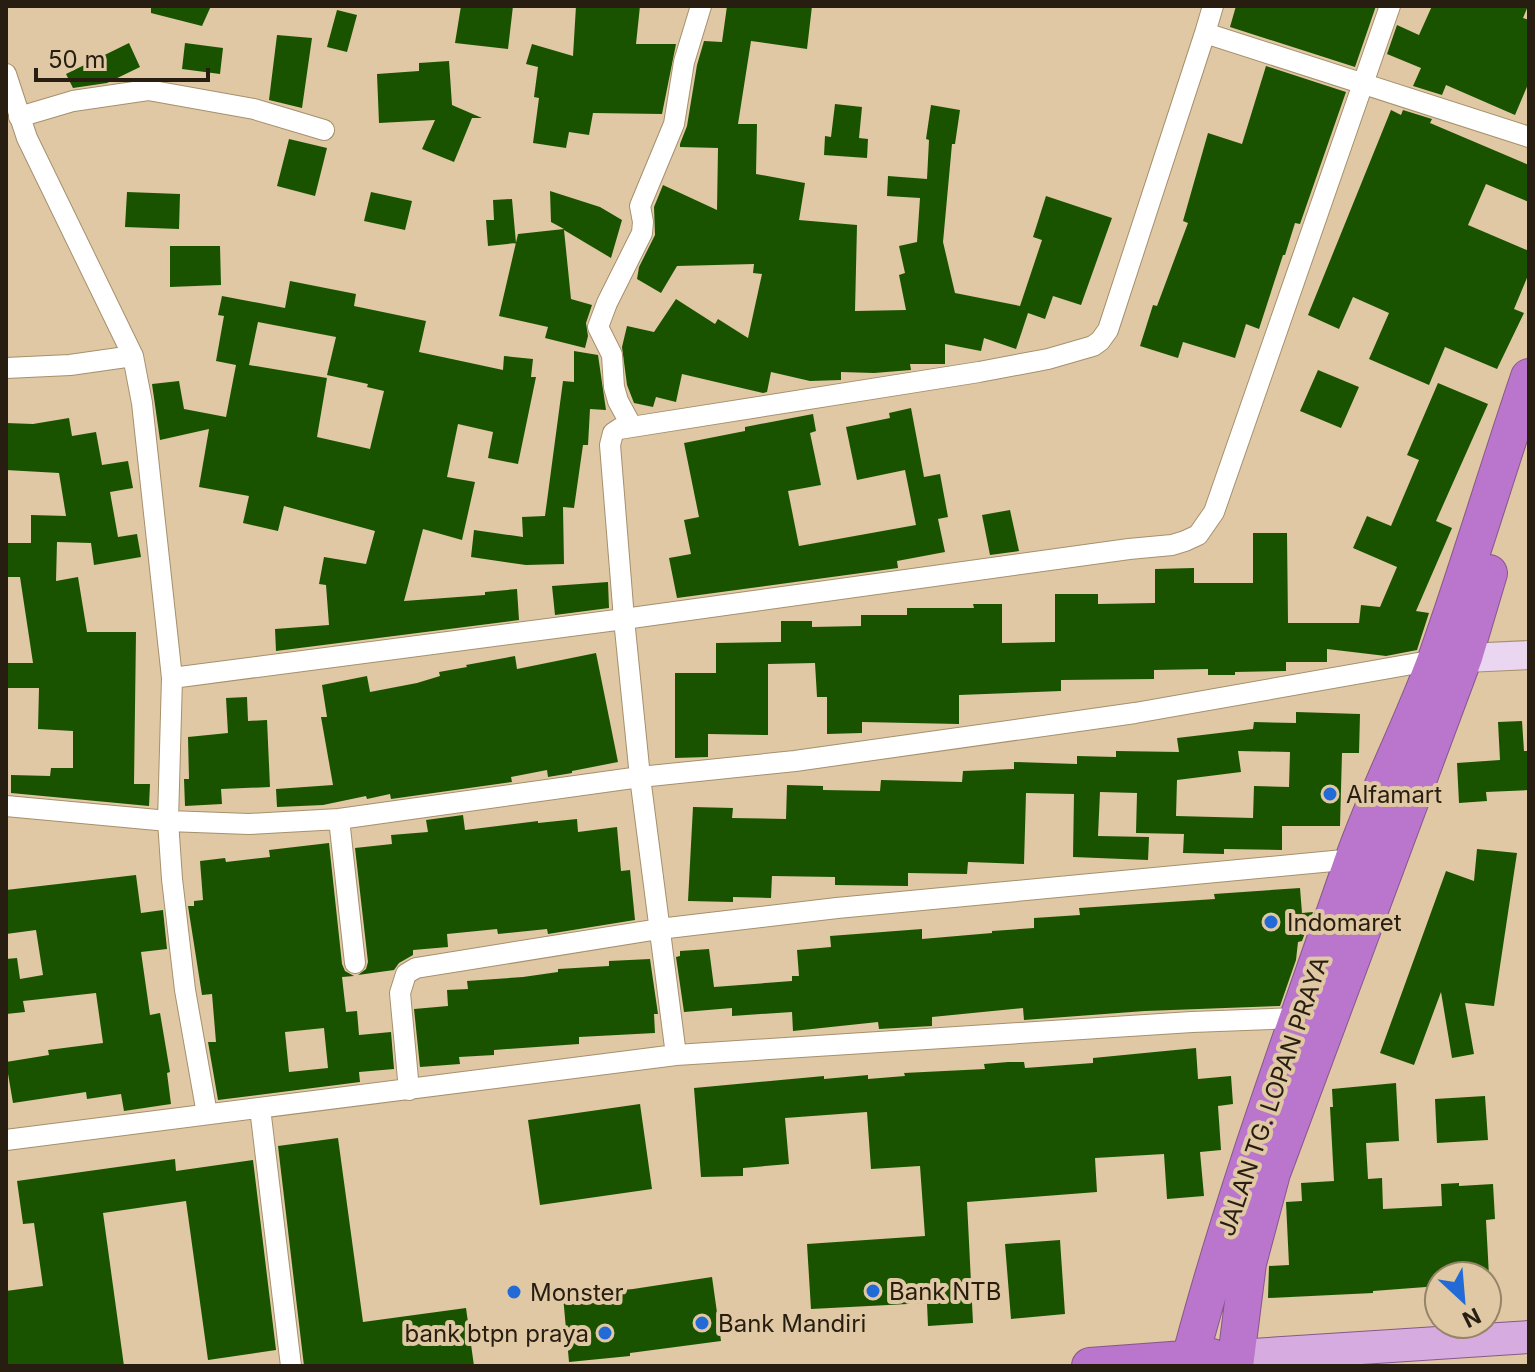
<svg xmlns="http://www.w3.org/2000/svg" width="1535" height="1372" viewBox="0 0 1535 1372" font-family="Inter,sans-serif">
	<style>
		.building { fill: #195300; fill-rule: evenodd }
		.lines { fill: none; stroke-linecap: round; stroke-linejoin: round }
		.street-casing { stroke: #a6906d; stroke-width: 22 }
		.secondary-casing { stroke: #a6906d; stroke-width: 30 }
		.primary-casing { stroke: #87578b; stroke-width: 34 }
		.highway-casing { stroke: #87578b; stroke-width: 38 }
		.street { stroke: #fff; stroke-width: 20 }
		.secondary { stroke: #ead6f0; stroke-width: 28 }
		.primary { stroke: #d6ace0; stroke-width: 32 }
		.highway { stroke: #ba75cc; stroke-width: 36 }
		.poi-dot { fill: #226bd6; stroke: #dfc8a3; stroke-width: 3 }
		.labels { text-anchor: middle; dominant-baseline: central; stroke-width: 8; stroke-linejoin: round; paint-order: stroke }
		.poi-label { font-size: 24px; fill: #271e11; stroke: #dfc8a3; text-anchor: start }
		.street-label { font-size: 24px; fill: #271e11; stroke: #dfc8a3 }
	</style>
	<rect width="100%" height="100%" fill="#dfc8a3"/>
	<!-- building -->
	<path class="building" d="M151,6H211L202,26L151,13Z
		M461,6H513L508,49L455,43Z
		M576,6H640L636,44H676L662,114L593,113L589,135L569,132L566,148L533,143L539,98L534,97L538,67L526,64L532,44L573,56Z
		M727,6H812L807,49L751,41L738,124H757L756,174L805,183L799,220L857,225L855,311L906,310L899,275L905,273L899,246L917,242L920,198L887,196L888,176L927,179L929,140L926,139L931,105L960,110L955,144H952L943,242L955,293L1020,306L1042,240L1033,237L1046,196L1112,218L1081,305L1053,296L1045,319L1028,313L1016,349L984,338L981,351L945,344V364H910L911,370L874,373L841,372V380L810,381L771,372L767,392L763,393L682,374L676,402L656,397L653,407L634,403L627,385L622,347L627,326L654,332L676,299L715,324L718,319L748,338L762,274L753,273L754,264L677,266L661,293L637,279L639,267L655,235L654,207L663,185L717,210L718,148L680,147V144L687,126L697,65L704,41L722,42Z
		M1236,6H1376L1355,67L1230,27Z
		M1432,6H1528L1523,18L1529,20V82L1515,115L1446,85L1442,95L1413,86L1421,68L1387,54L1397,25L1419,35Z
		M337,10L357,15L347,52L327,47Z
		M277,35L312,38L302,108L269,100Z
		M129,43L140,67L107,83L73,88L66,74Z
		M185,43L223,48L220,74L182,69Z
		M449,61L452,105L482,118H472L454,162L422,149L435,120L379,123L377,74L419,71V63Z
		M1266,66L1346,92L1300,224L1295,223L1285,255H1283L1259,329L1246,324L1235,358L1183,342L1178,358L1140,346L1153,305L1157,306L1188,223L1183,221L1208,133L1242,144Z
		M835,104L862,107L859,138L868,139L867,158L824,155L825,136L831,137Z
		M1391,110L1401,115L1403,110L1432,119L1430,123L1529,165V202L1486,184L1468,225L1529,251V273L1514,309L1524,313L1497,369L1445,347L1429,385L1369,359L1389,313L1353,297L1339,329L1308,315Z
		M289,139L327,148L315,196L277,186Z
		M550,191L600,207L622,220L611,258L564,230L571,299L592,305L586,323L588,336L585,348L545,338L548,327L499,316L518,234L564,229L551,222Z
		M127,192L180,194L179,229L125,227Z
		M371,192L412,201L405,230L364,221Z
		M512,199L516,243L488,246L486,220H494L493,200Z
		M170,246H220L221,285L170,287Z
		M290,281L356,294L354,306L426,321L419,352L503,370L504,356L533,359L531,377H536L518,464L488,458L493,432L458,424L447,477L475,482L462,540L423,529L404,601L485,595V592L517,589L519,620L276,651L275,629L329,625L326,585L319,584L324,557L366,564L375,531L284,506L278,531L243,523L249,496L199,487L209,429L160,440L152,384L179,381L184,409L226,417L236,365L216,361L224,316L218,315L222,296L285,308ZM258,322L336,337L327,375L368,384L367,387L384,391L370,449L317,437L327,378L249,365Z
		M574,351L598,355L606,410L590,409L588,445H583L574,508L563,507L564,564L526,565L471,557L474,530L523,537L522,517L545,516L563,381L574,382Z
		M1318,370L1359,387L1341,428L1300,411Z
		M1438,383L1488,404L1436,521L1452,528L1416,611L1429,613L1417,650L1386,656L1327,649V662H1286V671L1235,672V675H1208V669L1154,670V679L1061,680V691L959,695V724L862,722V733L827,734V697H817L815,663L768,664V735L708,734V757L675,758V673H716V643L781,642V621H812V627L861,626V615H907V608H974L973,604H1002V643L1055,642V594H1098V604L1155,603V569L1194,568V583H1253V533H1287L1288,623H1359L1361,605L1380,607L1397,567L1353,548L1367,516L1391,526L1419,460L1407,455Z
		M911,408L924,477L940,474L948,517L938,519L945,552L897,561L898,568L677,598L669,558L691,554L684,520L699,517L684,443L745,431V427L813,414L816,431L810,433L821,485L788,491L799,546L916,525L905,470L857,480L846,427L890,418L889,413Z
		M69,418L72,436L96,432L102,465L128,461L133,488L110,492L118,537L137,534L141,557L94,565L91,543L57,542L56,581L78,577L87,632H136L134,784H150L149,806L11,793V775L50,776L51,768H73V731L38,729L39,688H6V663H33L20,577H6V543H31V515L66,516L59,473L6,470V423L33,424Z
		M1010,510L1019,551L990,555L982,515Z
		M608,582L609,608L555,615L552,586Z
		M596,653L618,762L572,771V773L548,777L547,770L511,777L512,782L391,799L390,794L367,799L366,796L323,805L277,807L276,789L333,785L321,717H327L322,685L367,676L370,692L417,683L440,676L439,672L467,667L466,665L515,656L517,669Z
		M247,697L248,721L267,720L270,787L221,789L222,804L185,806L184,779H189L188,737L228,733L226,698Z
		M1296,712L1360,714L1359,753H1342L1340,826H1282V850L1224,849V854L1183,853L1184,834L1136,833L1137,793L1100,792L1098,836L1149,837L1148,860L1073,857L1074,794L1026,793L1024,864L968,862L967,874L908,873V886L835,885V877L772,876L771,898L733,897V902L688,901L693,807L733,808L732,818L786,819L787,785L823,786V790L880,791L881,780L962,782L963,771L1014,769V762L1077,764V756L1116,757V751L1179,752L1177,738L1253,729L1254,722L1296,723ZM1238,751L1290,752L1289,787L1254,786L1253,818L1176,816L1177,780L1241,772Z
		M1522,721L1524,751H1529V790L1486,792L1487,801L1459,803L1457,763L1500,760L1498,722Z
		M463,815L465,830L538,821V823L577,819L578,832L617,827L621,871L630,870L635,920L548,934L547,929L498,934L497,929L447,934L448,947L413,950V955L399,963L394,970L358,975L366,969L368,962L355,848L392,844L391,835L428,832L426,820Z
		M329,843L342,964L345,971L354,976L342,977L346,1012L357,1011L359,1035L391,1032L394,1069L359,1072L360,1082L218,1100L208,1042H216L212,994L202,995L188,906H194V901L203,900L200,861L225,858L226,862L270,857L269,850ZM324,1028L328,1068L289,1072L285,1032Z
		M1477,849L1517,853L1494,1006L1465,1003L1474,1054L1452,1058L1441,992L1414,1065L1380,1053L1446,871L1474,881Z
		M136,875L141,913L163,910L167,949L141,952L150,1015L160,1013L170,1072L167,1073L171,1104L124,1111L121,1094L87,1099L86,1092L13,1103L6,1062L49,1055L48,1050L103,1043L96,993L23,1001L25,1012L6,1014V959L17,958L20,979L43,975L36,930L6,934V890Z
		M1300,888L1302,913L1313,912L1302,941L1298,942L1296,960L1280,1006L1145,1011L1024,1020L1023,1008L932,1017V1026L879,1029L878,1022L793,1031L792,1012L732,1016V1008L684,1012L676,957L680,956V951L709,949L714,987L792,981V976H799L797,950L831,947L830,936L922,929V939L992,933V931L1034,928V918L1080,915L1079,908L1215,899L1214,894Z
		M650,959L658,1014H654L655,1033L579,1037V1044L494,1050V1055L459,1057L460,1064L420,1067L414,1009L448,1006L447,990L468,989L467,981L523,977L558,972V969L609,966V961Z
		M1196,1048L1198,1079L1231,1076L1233,1104L1218,1106L1221,1150L1200,1152L1204,1196L1167,1199L1164,1154L1095,1158L1097,1192L967,1202L973,1323L928,1326L927,1303L811,1309L807,1244L925,1236L920,1166L871,1169L867,1112L785,1118L789,1164L743,1168V1176L701,1177L694,1088L824,1076V1079L868,1075V1079L905,1076L904,1073L985,1069L984,1064L1008,1062H1024L1025,1068L1093,1063V1058Z
		M1396,1083L1399,1141L1366,1143L1368,1179L1382,1178L1383,1209L1442,1206L1441,1184L1459,1183V1186L1493,1184L1495,1219L1486,1220L1489,1276H1439V1286L1373,1291V1293L1268,1298L1269,1266L1289,1265L1286,1202L1302,1201L1301,1183L1334,1181L1330,1107H1333L1332,1089Z
		M1485,1096L1488,1140L1437,1143L1435,1099Z
		M640,1104L652,1189L540,1205L528,1120Z
		M338,1138L363,1322L466,1308L474,1366H304L278,1146Z
		M175,1159L176,1171L253,1160L276,1350L208,1360L186,1201L103,1213L124,1366H6V1291L43,1286L34,1223L23,1224L17,1181Z
		M1060,1240L1065,1314L1011,1319L1005,1244Z
		M712,1277L721,1341L630,1353V1356L569,1362L563,1296L633,1289Z"/>
	<g class="lines">
		<defs>
			<path id="street" d="M1213,6L1205,33L1529,137
				M1205,33L1108,330L1100,341L1093,346L1048,359L979,372L619,429L613,433L610,445L624,619L1129,549L1172,545L1185,541L1198,535L1214,512L1390,6
				M6,74L27,138L133,356L142,403L172,678L168,821L172,879L185,990L207,1114
				M19,117L73,101L148,90L254,109L324,130
				M6,368L70,365L133,356
				M631,425L618,401L614,387L612,355L598,327L607,303L642,233L643,222L640,206L674,124L684,62L701,6
				M172,678L624,619L640,777L676,1055
				M6,806L168,821L249,824L339,819L640,777L795,761L1135,713L1435,660
				M339,819L355,963
				M409,1090L400,993L406,974L416,968L659,929L837,908L1354,859
				M260,1108L291,1366
				M6,1140L676,1055L1192,1022L1296,1018"/>
			<path id="secondary" d="M1444,659L1529,655"/>
			<path id="primary" d="M1237,1356L1529,1337"/>
			<path id="highway" d="M1090,1366L1212,1357
				M1188,1366C1233,1194 1295,1028 1353,860C1377,792 1411,727 1436,659C1469,566 1497,471 1529,377
				M1235,1366L1248,1263L1272,1173L1464,657L1489,573"/>
		</defs>
		<!-- street casing -->
		<use href="#street" class="street-casing"/>
		<!-- secondary casing -->
		<use href="#secondary" class="secondary-casing"/>
		<!-- primary casing -->
		<use href="#primary" class="primary-casing"/>
		<!-- highway casing -->
		<use href="#highway" class="highway-casing"/>
		<!-- street -->
		<use href="#street" class="street"/>
		<!-- secondary -->
		<use href="#secondary" class="secondary"/>
		<!-- primary -->
		<use href="#primary" class="primary"/>
		<!-- highway -->
		<use href="#highway" class="highway"/>
	</g>
	<!-- markers -->
	<g class="poi-dot">
		<circle cx="1330" cy="794" r="8"/>
		<circle cx="1271" cy="922" r="8"/>
		<circle cx="873" cy="1291" r="8"/>
		<circle cx="514" cy="1292" r="8"/>
		<circle cx="702" cy="1323" r="8"/>
		<circle cx="605" cy="1333" r="8"/>
	</g>
	<g class="labels">
		<!-- poi labels -->
		<g class="poi-label">
			<text x="1346" y="794">Alfamart</text>
			<text x="1287" y="922">Indomaret</text>
			<text x="889" y="1291">Bank NTB</text>
			<text x="530" y="1292">Monster</text>
			<text x="718" y="1323">Bank Mandiri</text>
			<text x="589" y="1333" text-anchor="end">bank btpn praya</text>
		</g>
		<!-- street labels -->
		<g class="street-label">
			<text transform="translate(1273 1096) rotate(-71)">JALAN TG. LOPAN PRAYA</text>
		</g>
	</g>
	<!-- border -->
	<rect width="1535" height="1372" fill="none" stroke="#271e11" stroke-width="16"/>
	<!-- north arrow -->
	<g transform="translate(1463 1300) rotate(154)"><circle r="38" fill="#dfc8a3" stroke="#958469" stroke-width="2"/>
	<path d="M0-6L14 30L0 20L-14 30Z" fill="#226bd6"/>
	<text y="-12" font-size="22" font-weight="bold" text-anchor="middle" fill="#271e11">N</text>
	</g>
	<!-- scale -->
	<path d="M36 68v12h172v-12" fill="none" stroke="#271e11" stroke-width="4"/>
	<text x="48" y="68" font-size="24" fill="#271e11" stroke="#dfc8a3" stroke-width="6" paint-order="stroke">50 m</text>
</svg>
